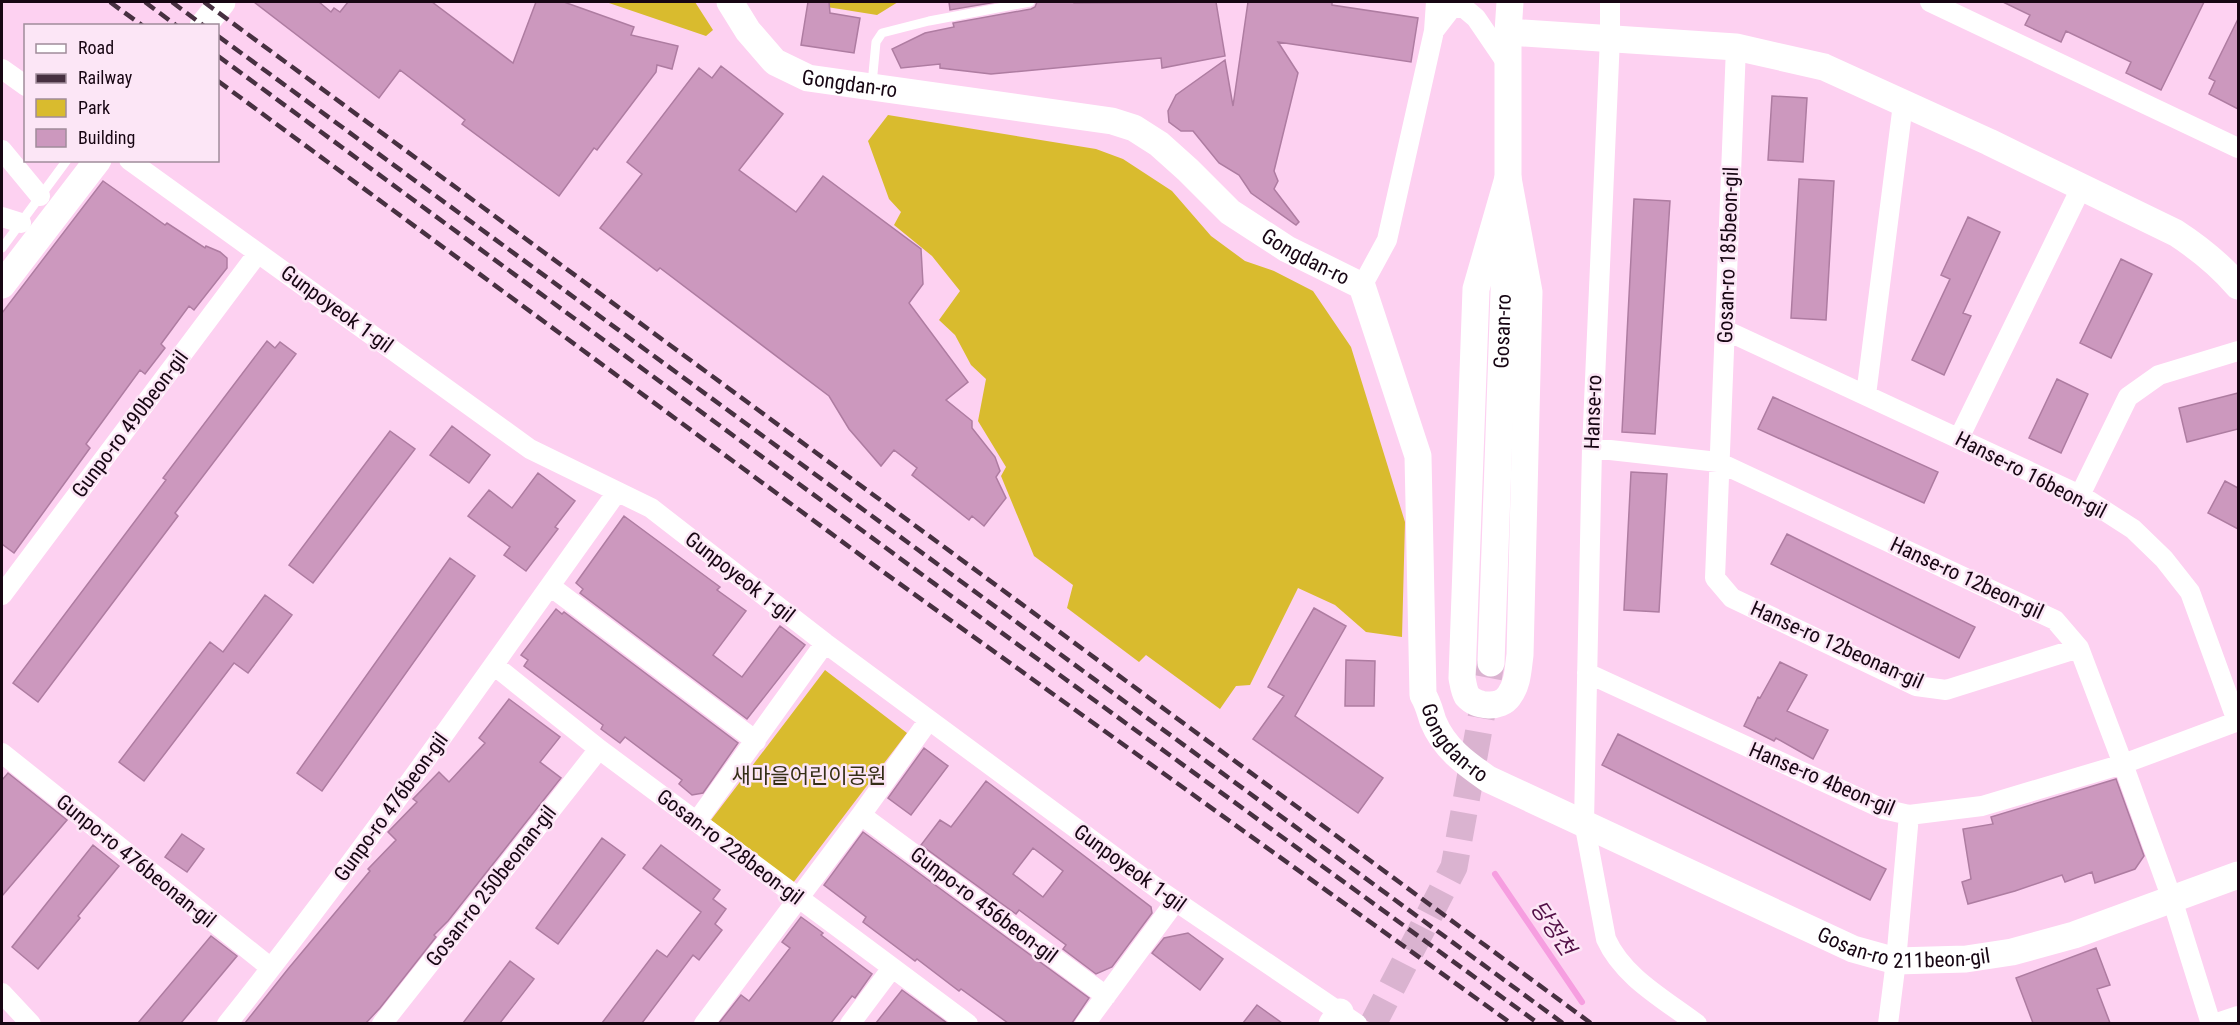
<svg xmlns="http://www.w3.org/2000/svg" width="2240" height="1025" viewBox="0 0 2240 1025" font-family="'Roboto Condensed','Noto Sans KR',sans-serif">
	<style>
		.green { fill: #d9bb2e }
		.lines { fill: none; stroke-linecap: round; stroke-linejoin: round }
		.stream { stroke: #f69ee0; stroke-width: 6 }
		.building { fill: #cc98be; stroke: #ae7ca1; stroke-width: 1.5; fill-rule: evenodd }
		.secondary-tunnel { stroke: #dab3d0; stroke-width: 27; stroke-dasharray: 27 14; stroke-linecap: butt }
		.lane { stroke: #fff; stroke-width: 9 }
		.street { stroke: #fff; stroke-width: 20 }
		.secondary { stroke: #fff; stroke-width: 27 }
		.rail { stroke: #473041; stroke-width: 4.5; stroke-dasharray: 12 6; stroke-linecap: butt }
		.labels { text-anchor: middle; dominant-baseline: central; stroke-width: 5; stroke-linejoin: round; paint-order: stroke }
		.street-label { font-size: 21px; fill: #170613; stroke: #fce6f6 }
		.park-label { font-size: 21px; fill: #342e16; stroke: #fce6f6 }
		.water-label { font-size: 22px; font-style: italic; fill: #520f46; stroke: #fce6f6 }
	</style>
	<rect width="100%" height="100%" fill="#fdd1f1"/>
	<!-- green -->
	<path class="green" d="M606,2H695L713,30L706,36Z
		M808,2H898L877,15L808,4Z
		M888,115L1096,149L1123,159L1172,191L1211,236L1245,261L1274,271L1313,291L1351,347L1405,522L1402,637L1366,632L1335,605L1298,588L1250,685L1236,686L1220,709L1146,655L1139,662L1067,608L1073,585L1034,556L1001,476L1006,467L978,421L986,379L971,365L955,335L939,320L960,291L932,256L894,225L901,212L889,199L868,141Z
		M825,670L907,733L793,883L711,820Z"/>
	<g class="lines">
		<!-- stream -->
		<path class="stream" d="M1495,874L1582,1002"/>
	</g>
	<!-- building -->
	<path class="building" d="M254,2H319L331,12L334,8L340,12L348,2H432L513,63L536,2H564L634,27L631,35L678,46L672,69L657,65L656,72L597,150L594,148L559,196L462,124L465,120L400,70L379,98Z
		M808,2H829L830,13L860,18L854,53L801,45Z
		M949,2H996L950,10Z
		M1037,2H1073L1074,3L1216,2L1225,56L1162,68L1161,58L991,74L940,68V64L901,68L892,49L925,33L954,27L953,23L1031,9L1035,7Z
		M1248,2H1332V5L1418,18L1411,62L1278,42L1298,73L1274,171L1278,181L1274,189L1299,222L1296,225L1251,193L1239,175L1219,163L1193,131H1181L1169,122L1168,111L1176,95L1225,60L1233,106Z
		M2003,2H2204L2161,90L2126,73L2131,62L2066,31L2061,42L2025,25L2030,15Z
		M2238,19V109L2209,94L2215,81L2209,78Z
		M721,66L783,114L739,170L796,212L823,176L921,249L923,284L909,303L968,382L946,400L972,421V428L995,457L1000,471L996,477L1006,498L984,526L972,516L969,520L912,475L917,468L894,450L881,466L849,429L829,396L660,268L657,271L600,228L642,174L627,162L699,68L712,78Z
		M1772,96L1807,98L1803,162L1768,160Z
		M1799,179L1834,181L1826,320L1791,318Z
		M103,181L165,225L167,223L205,248L206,246L220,252L227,258V268L194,310L189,306L161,344L165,348L145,374L140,370L86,444L90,448L14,553L2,544V313Z
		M1634,199L1670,201L1655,434L1622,432Z
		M1968,217L2000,232L1963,313L1971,316L1944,375L1912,360L1950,279L1941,275Z
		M2121,259L2152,274L2111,358L2080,343Z
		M267,341L275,348L280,342L296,354L175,513L178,516L38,702L13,683L166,480L163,478Z
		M2057,379L2088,394L2061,453L2029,438Z
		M2238,393V429L2187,442L2179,408Z
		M1773,397L1938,472L1924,503L1758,429Z
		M452,426L490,455L469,483L430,455Z
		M390,431L415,449L313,583L289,565Z
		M1631,472L1667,474L1659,612L1624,610Z
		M538,473L575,501L555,527L558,529L526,571L504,555L510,547L468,516L489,490L512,508Z
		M2225,481L2238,488V529L2208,513Z
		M624,516L720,587L717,590L746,611L713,655L742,677L780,626L805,645L747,719L580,593L583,589L576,583Z
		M1787,534L1975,627L1959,658L1771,564Z
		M450,558L475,576L322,791L297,773Z
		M265,595L292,615L248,673L234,663L144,781L119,762L210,642L223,652Z
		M1314,608L1346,626L1295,716L1383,778L1358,813L1253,739L1284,696L1268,687Z
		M556,609L562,614L564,612L738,743L703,793L692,795L679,784L682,780L625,737L620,743L601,729L603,725L524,666L528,660L521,655Z
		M1346,660L1375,661L1374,706H1345Z
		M1780,662L1807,675L1787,711L1828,730L1813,759L1776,738L1774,741L1744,726L1758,697L1760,698Z
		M509,699L560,737L540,762L561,778L448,921L434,935L436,937L380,1008L366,1023H245L288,969L370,871L368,869L396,840L388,832L417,802L413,799L439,772L449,782L485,743L479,738Z
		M1618,734L1886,869L1870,900L1602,765Z
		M924,748L948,766L911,815L888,798Z
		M8,773L67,820L2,896V780Z
		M2116,779L2144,856L2135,869L2095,883L2092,872L2065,882L2062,875L2015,891L1968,904L1962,882L1971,879L1963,829L1993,824L1991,817Z
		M986,781L1151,907L1152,913L1112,967L1096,974L1063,949L1066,945L1019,910L1016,914L921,845L940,820L951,827ZM1033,848L1063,871L1043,897L1013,874Z
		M863,832L1089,998L1072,1023H1008L961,989L959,991L917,959L915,961L863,922L866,917L824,885Z
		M182,834L204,849L187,872L165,857Z
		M602,838L625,855L558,944L536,928Z
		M93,845L119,866L78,916L80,918L38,969L12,947Z
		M661,845L720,890L713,899L726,909L715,924L722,930L699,960L693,955L642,1023H602L657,950L667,957L701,912L643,868Z
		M801,917L823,933L821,935L872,974L855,998L852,996L831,1023H719L741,995L749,1001L790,948L782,942Z
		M1188,933L1223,959L1200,990L1152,953L1164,938Z
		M211,936L237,956L181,1023H138Z
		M2096,948L2110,985L2097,989L2110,1023H2033L2016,978Z
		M510,961L534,979L500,1023H463Z
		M902,990L947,1023H876Z
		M1257,1005L1282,1023H1243Z"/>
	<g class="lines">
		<!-- secondary-tunnel -->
		<path class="secondary-tunnel" d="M1373,1024L1454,867L1491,663"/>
		<!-- lane -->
		<path class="lane" d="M872,84L876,42L882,33L929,21L1030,2
			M2,248L67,160"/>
		<!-- street -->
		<path class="street" d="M1610,2V38L1592,448L1584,822L1606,939C1623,977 1664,999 1697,1024
			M1930,2L2238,148
			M1434,31L1451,9L1463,7L1476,18L1508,65
			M1736,47L1715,578L1732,598L1916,686L1946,690L2079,648
			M2,69L26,86
			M2,150L40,196
			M129,160L530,449L651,508L825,643L1162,892L1357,1024
			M2,217L21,223
			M1362,286L1387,240L1434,31L1436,2
			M1725,330L2080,495L2133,529L2164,559L2190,592L2237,721
			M1866,395L1903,104
			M1959,438L2082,186
			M1592,448L1718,462L2055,620L2079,648L2123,764L2172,899L2211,1024
			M2080,495L2128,397L2159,375L2238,351
			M550,586L756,741
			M2,595L258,253
			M495,666L599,749L968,1024
			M1587,673L1883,809L1909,815L1982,806L2123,764L2238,721
			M2,753L271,968
			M861,815L1106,996
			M697,821L825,643
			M2,993L31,1024
			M227,1024C364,852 489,670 617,492
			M382,1024L599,749
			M704,1024L861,815L929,720
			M850,1024L892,968
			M1085,1024L1175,902
			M1888,1024L1896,961L1909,815
			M2214,1024L2238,1016"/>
		<!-- secondary -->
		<g class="secondary">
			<path id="s1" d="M730,2L748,31L775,62L808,78L1112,121L1134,128L1159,144L1188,170L1230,212L1287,249L1362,286L1418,456L1423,695C1428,703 1430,712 1433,721C1444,748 1465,763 1488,779L1853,949L1896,961L1966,959L2012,952L2074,935L2238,875"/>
			<path d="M203,26L222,2"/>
			<path d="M1508,32L1736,47L1824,67L1989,142L2176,233C2199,248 2220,265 2238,286"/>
			<path d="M1508,178L1529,292L1520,655C1518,669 1518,684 1509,696C1500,709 1477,707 1467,696C1464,691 1463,683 1462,678L1476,289Z"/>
			<path d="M2,285L98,160"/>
			<path id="s2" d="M1491,663L1508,178V32L1510,2"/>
			<path d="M1332,1024L1340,1012"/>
		</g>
		<!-- rail -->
		<path class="rail" d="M110,2L143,26
			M145,2L177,26
			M172,2L204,26
			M204,2L1592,1024
			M218,36L1564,1024
			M218,56L943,590L1539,1024
			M218,81L882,571L1512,1024"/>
	</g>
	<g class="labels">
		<!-- street labels -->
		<g class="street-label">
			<text stroke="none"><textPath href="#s1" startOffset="154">Gongdan-ro</textPath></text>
			<text transform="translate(1728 255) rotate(-88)">Gosan-ro 185beon-gil</text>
			<text stroke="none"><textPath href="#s1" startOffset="658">Gongdan-ro</textPath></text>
			<text transform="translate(337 309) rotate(36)">Gunpoyeok 1-gil</text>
			<text stroke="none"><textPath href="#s2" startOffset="332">Gosan-ro</textPath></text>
			<text transform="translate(1593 412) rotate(-88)">Hanse-ro</text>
			<text transform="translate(130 424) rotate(-53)">Gunpo-ro 490beon-gil</text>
			<text transform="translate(2031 475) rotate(27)">Hanse-ro 16beon-gil</text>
			<text transform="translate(740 577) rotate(38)">Gunpoyeok 1-gil</text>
			<text transform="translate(1967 578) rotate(25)">Hanse-ro 12beon-gil</text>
			<text transform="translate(1837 645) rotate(24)">Hanse-ro 12beonan-gil</text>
			<text stroke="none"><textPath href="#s1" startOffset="1198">Gongdan-ro</textPath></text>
			<text transform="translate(1822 779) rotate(23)">Hanse-ro 4beon-gil</text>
			<text transform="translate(391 807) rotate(-54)">Gunpo-ro 476beon-gil</text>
			<text transform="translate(730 847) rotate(37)">Gosan-ro 228beon-gil</text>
			<text transform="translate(136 861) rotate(39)">Gunpo-ro 476beonan-gil</text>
			<text transform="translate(1130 868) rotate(36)">Gunpoyeok 1-gil</text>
			<text transform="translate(491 886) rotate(-52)">Gosan-ro 250beonan-gil</text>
			<text transform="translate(984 905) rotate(37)">Gunpo-ro 456beon-gil</text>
			<text stroke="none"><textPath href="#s1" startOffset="1702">Gosan-ro 211beon-gil</textPath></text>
		</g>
		<!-- park labels -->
		<g class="park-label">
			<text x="809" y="776">새마을어린이공원</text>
		</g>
		<!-- water labels -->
		<g class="water-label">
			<text transform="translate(1553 928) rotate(56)">당정천</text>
		</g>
	</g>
	<!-- border -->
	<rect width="2240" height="1025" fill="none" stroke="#170613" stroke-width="6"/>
	<!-- legend -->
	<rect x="24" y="24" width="195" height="138" fill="#fce6f6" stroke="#a08c9b" stroke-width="1.5"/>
	<rect x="36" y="44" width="30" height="9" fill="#ffffff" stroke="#a08c9b" stroke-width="1.5"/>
	<text x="78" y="54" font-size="18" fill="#170613">Road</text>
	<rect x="36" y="74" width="30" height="9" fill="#473041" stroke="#a08c9b" stroke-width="1.5"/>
	<text x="78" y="84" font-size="18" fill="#170613">Railway</text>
	<rect x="36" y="99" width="30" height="18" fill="#d9bb2e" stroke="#a08c9b" stroke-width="1.5"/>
	<text x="78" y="114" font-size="18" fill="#170613">Park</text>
	<rect x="36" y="129" width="30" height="18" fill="#cc98be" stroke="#a08c9b" stroke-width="1.5"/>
	<text x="78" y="144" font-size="18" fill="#170613">Building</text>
</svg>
